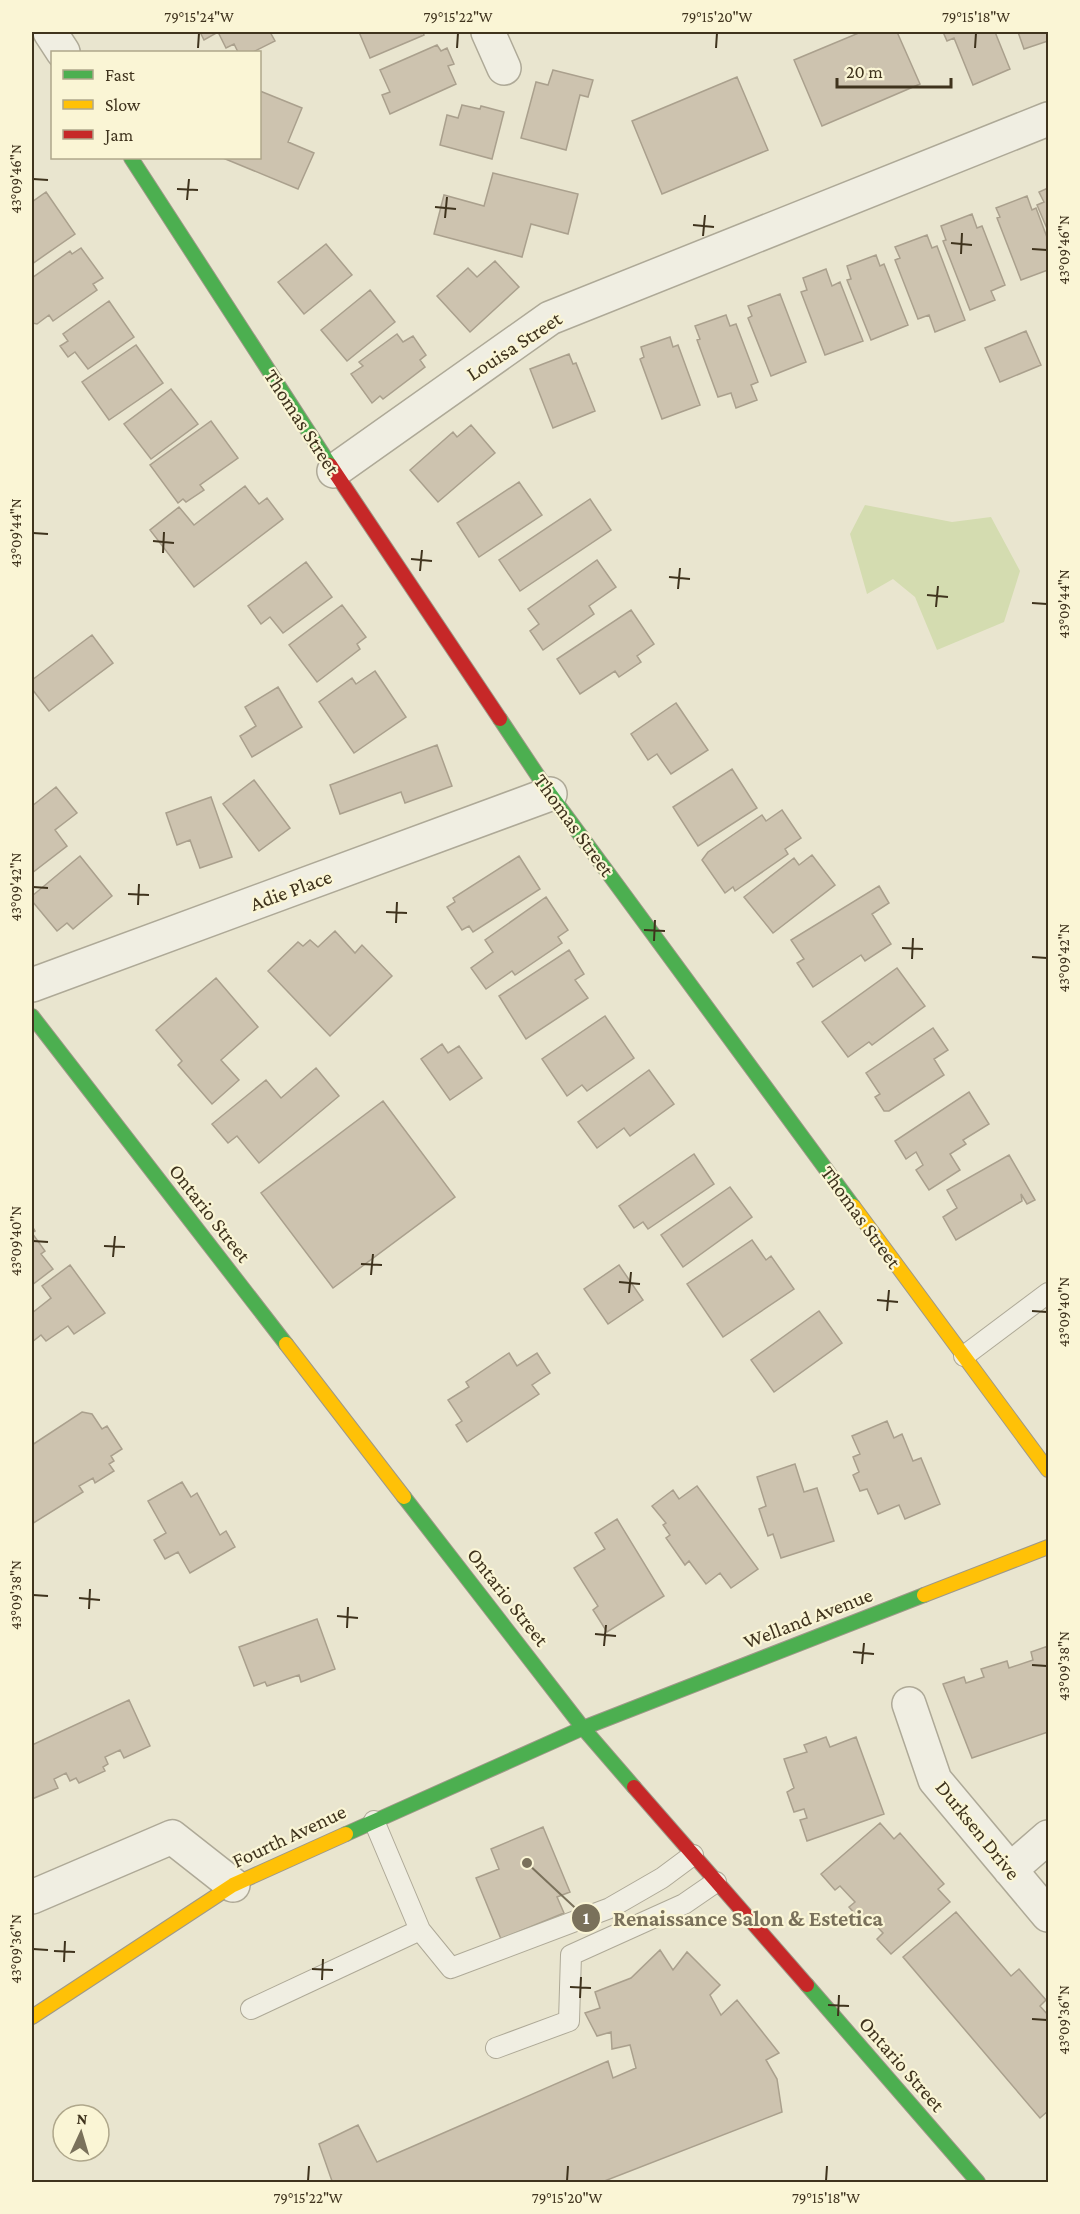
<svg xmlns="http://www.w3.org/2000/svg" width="1080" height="2214" viewBox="0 0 1080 2214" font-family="'Crimson Pro',serif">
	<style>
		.green { fill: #d4dcb0 }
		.building { fill: #cdc3af; stroke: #aaa08d; stroke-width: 1.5 }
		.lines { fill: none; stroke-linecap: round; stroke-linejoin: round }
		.lane-casing { stroke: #aea997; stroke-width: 22 }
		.street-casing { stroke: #aea997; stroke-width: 36 }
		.fast-casing { stroke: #9e9888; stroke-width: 16 }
		.slow-casing { stroke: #9e9888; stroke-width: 16 }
		.jam-casing { stroke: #9e9888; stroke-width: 16 }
		.lane { stroke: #f0eee2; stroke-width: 20 }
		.street { stroke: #f0eee2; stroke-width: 33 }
		.fast { stroke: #4caf50; stroke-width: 14 }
		.slow { stroke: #ffc107; stroke-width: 14 }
		.jam { stroke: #c62828; stroke-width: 14 }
		.ticks { fill: none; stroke: #3f331d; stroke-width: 2 }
		.labels { text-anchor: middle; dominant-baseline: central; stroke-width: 4.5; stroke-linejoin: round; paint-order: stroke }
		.street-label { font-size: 21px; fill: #3f331d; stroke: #faf5d5 }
		.leader { fill: none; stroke: #7a715b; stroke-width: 2 }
		.callout-dot { fill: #7a715b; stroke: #faf5d5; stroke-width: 2 }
		.mark-label { font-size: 18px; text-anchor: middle; font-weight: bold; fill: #fff }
		.callout-label { font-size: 22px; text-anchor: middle; font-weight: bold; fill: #7a715b; stroke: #faf5d5; stroke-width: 4.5; stroke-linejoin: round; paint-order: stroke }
		.neatline { fill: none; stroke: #3f331d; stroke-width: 2 }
		.ticks-label { font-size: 15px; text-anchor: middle; fill: #3f331d }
	</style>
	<rect width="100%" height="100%" fill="#e9e5cf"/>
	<!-- green -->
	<path class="green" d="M865,505L952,522L991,517L1020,571L1004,622L937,650L915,597L893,579L867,594L850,534Z"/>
	<!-- building -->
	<path class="building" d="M200,32H270L275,41L253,52H238L234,44L226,48L218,32L204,40Z
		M359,32H423L424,35L370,58Z
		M861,32H897L920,84L822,126L794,60Z
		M943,32H995L1010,69L973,85L954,38L947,41Z
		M1018,32H1048V41L1024,49Z
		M437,45L441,51L447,48L454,64L448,66L456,84L390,114L382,95L390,92L380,70Z
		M553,70L593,80L588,97L580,95L566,150L521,138L536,82L548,85Z
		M737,77L768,150L662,194L632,121Z
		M260,91L302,108L288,142L314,153L298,189L223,158H260Z
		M462,105L480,109L481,106L504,112L492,159L440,145L447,115L458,118Z
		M493,173L578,194L568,234L531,224L522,257L434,234L444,195L484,206Z
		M1048,188V231L1037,205L1044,202L1039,192Z
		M46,192L75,234L32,264V202Z
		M1027,196L1032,210L1036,208L1048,240V270L1021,280L997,218L1000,217L996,208Z
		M972,214L977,228L982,226L1005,285L991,291L995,300L970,310L943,241L946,240L941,226Z
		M927,235L932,248L937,246L965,320L935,332L929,315L918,319L895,260L900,258L895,247Z
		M326,244L352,275L304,314L278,282Z
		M81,248L103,278L93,284L97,290L53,321L49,315L37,324L32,323V278L70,251L72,254Z
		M876,255L880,266L884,264L908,325L871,340L847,280L851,279L847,266Z
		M495,261L519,287L470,332L437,296L468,268L477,277Z
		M826,269L832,286L840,282L863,341L825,355L801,292L807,290L803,278Z
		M370,290L395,322L347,361L321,330Z
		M780,294L806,362L771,376L748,318L752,316L748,306Z
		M109,301L134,337L88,369L75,352L68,357L60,346L68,341L63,334Z
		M726,315L730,326L736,324L758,382L751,385L757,400L736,408L731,393L718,397L697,340L700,339L695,326Z
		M1026,331L1041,365L1000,382L985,348Z
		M397,334L403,342L413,336L426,355L420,360L425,367L383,399L380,396L372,403L351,374L363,366L359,362Z
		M670,337L673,347L678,345L700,405L662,419L640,359L644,357L641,347Z
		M136,345L163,383L109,420L82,382Z
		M569,354L573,364L576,363L595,411L553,428L530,369Z
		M171,389L198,424L151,459L124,424Z
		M211,421L238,458L200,485L204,490L186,502L183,499L178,503L150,465Z
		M471,425L495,453L438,502L410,470L453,432L457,437Z
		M519,482L542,515L479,557L457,523Z
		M245,486L259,504L267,498L283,519L194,587L150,530L179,507L194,525Z
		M590,499L611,530L520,591L499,560Z
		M597,560L616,587L589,606L594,614L543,650L530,631L539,624L528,609Z
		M306,562L332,597L283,633L270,617L261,624L248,606Z
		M342,605L366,637L357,644L360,649L317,682L289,645Z
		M631,610L654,644L637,656L641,662L619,677L615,671L580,694L557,659Z
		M92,635L113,663L49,711L32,689V680Z
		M375,671L406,717L354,753L319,702L352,678L356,684Z
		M278,687L302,727L252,757L240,736L256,726L245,707Z
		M676,703L708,750L671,774L657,754L648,760L631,734Z
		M437,745L452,786L405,803L401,792L340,814L330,785Z
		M732,769L757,808L698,846L673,807Z
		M254,780L290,828L259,851L223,804Z
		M56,787L77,813L55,830L67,846L32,873V806Z
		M211,797L232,857L200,868L190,840L177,845L166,813Z
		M782,810L801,838L785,849L788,854L735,891L733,887L725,893L702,860L708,852L762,815L766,821Z
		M812,855L835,885L773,933L744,897L794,858L799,865Z
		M80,856L112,896L73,929L67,923L57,931L32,901V896Z
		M519,856L540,889L473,932L469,926L462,930L447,907L455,902L453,898Z
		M879,886L889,903L872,914L891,944L865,961L861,955L813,987L797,963L804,959L791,940Z
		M546,897L568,930L558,937L562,943L515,975L512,971L486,989L471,968L493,952L485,940Z
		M335,931L355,953L362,945L392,976L330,1036L268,971L298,942L303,946L310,940L318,947Z
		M569,950L584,974L575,980L588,998L526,1039L499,996Z
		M897,968L925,1006L872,1045L869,1042L848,1057L822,1022Z
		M216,978L258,1027L221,1060L239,1080L212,1104L178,1065L182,1061L156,1030Z
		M605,1016L634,1058L587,1091L582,1085L567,1096L542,1059Z
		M933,1028L948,1050L934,1059L944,1075L889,1111H884L875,1097L880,1094L866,1073Z
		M442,1044L448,1053L459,1046L482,1078L450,1100L421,1059Z
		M316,1068L339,1096L259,1163L237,1136L228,1143L212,1124L266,1080L281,1098Z
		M649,1070L674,1104L630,1136L624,1128L597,1148L578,1122Z
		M969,1092L989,1124L963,1140L966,1144L950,1154L960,1170L929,1190L916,1170L923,1165L916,1152L906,1159L895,1141Z
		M383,1101L455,1197L333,1288L261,1193Z
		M694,1154L714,1184L648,1229L643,1222L634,1228L619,1206Z
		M1009,1155L1035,1200L1027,1204L1021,1194L1022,1201L956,1240L943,1217L957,1208L947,1190Z
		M730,1187L752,1217L683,1267L661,1235Z
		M32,1226L35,1231L32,1233L45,1251L41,1254L53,1269L32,1285Z
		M752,1240L766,1260L771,1256L794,1289L723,1337L687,1284Z
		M70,1265L105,1313L74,1334L68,1326L46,1341L41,1335L32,1342V1313L51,1298L42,1286Z
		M619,1265L643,1300L608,1324L584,1289Z
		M819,1311L842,1343L774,1392L751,1360Z
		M509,1353L517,1366L537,1353L550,1373L532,1385L539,1394L467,1442L456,1425L462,1421L448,1400L469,1387L466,1382Z
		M82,1412L92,1414L102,1429L107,1426L122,1449L111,1456L114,1461L109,1464L114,1471L95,1483L93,1478L79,1486L83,1492L32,1524V1445Z
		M887,1421L894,1438L902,1434L913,1461L921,1458L940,1504L905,1519L899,1505L878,1514L867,1489L860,1491L853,1475L859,1472L853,1457L860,1454L852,1436Z
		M795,1464L804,1492L817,1488L834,1541L781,1558L773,1534L768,1536L759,1509L766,1506L757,1477Z
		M182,1482L191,1497L197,1493L220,1535L226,1531L235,1547L190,1573L178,1552L165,1559L154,1540L166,1533L148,1501Z
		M697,1486L758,1569L731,1588L720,1573L706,1584L689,1561L685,1565L666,1538L670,1535L663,1525L666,1523L652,1506L673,1490L679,1499Z
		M617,1519L664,1596L607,1632L593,1610L598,1606L574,1568L605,1549L595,1533Z
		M317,1619L335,1669L301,1682L299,1675L267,1686L265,1682L254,1686L239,1647Z
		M1048,1646V1732L972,1758L943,1684L964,1677L966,1683L984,1677L981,1669L1007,1661L1009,1668L1033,1660L1031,1652Z
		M129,1700L150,1746L124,1758L120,1750L105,1757L108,1764L103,1767L105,1771L79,1783L76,1778L70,1781L66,1773L54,1779L58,1788L32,1799V1745Z
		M826,1737L830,1747L856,1737L884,1814L807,1841L800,1820L807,1818L804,1809L794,1812L787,1792L794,1788L784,1759L807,1752L804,1745Z
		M880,1823L894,1839L900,1833L944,1884L938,1889L950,1902L891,1954L877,1939L883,1933L869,1918L863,1923L849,1907L855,1902L840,1886L835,1890L821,1874Z
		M543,1827L570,1892L557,1897L564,1913L501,1939L476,1878L499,1869L491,1849Z
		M956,1912L1011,1976L1019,1969L1046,2000L1040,2006L1048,2015V2111L1040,2118L903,1957Z
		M660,1950L673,1970L687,1952L720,1985L710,1995L721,2015L737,2000L779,2053L766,2060L777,2079L782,2112L602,2182H329L332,2181L319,2144L358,2125L377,2162L608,2061L613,2078L636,2068L630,2045L612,2049L611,2032L597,2036L585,2013L600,2008L595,1992L631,1978Z"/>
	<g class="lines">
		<defs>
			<path id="lane" d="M964,1356L1048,1293
				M420,1930L451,1968L610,1908L662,1878L693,1855
				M251,2009L420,1930L374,1821
				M496,2048L569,2021L571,1955L684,1904L716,1882"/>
			<path id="street" d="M50,32L63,52
				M488,32L504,68
				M334,471L550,318L1048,119
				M32,985L550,794
				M909,1704L935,1780L1048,1915
				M1010,1870L1048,1837
				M32,1897L172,1837L233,1885"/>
			<path id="fast" d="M131,158L330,465
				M500,719L550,794L853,1206
				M32,1016L286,1344
				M404,1497L583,1728L634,1787
				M346,1834L583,1728L924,1595
				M807,1985L978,2182"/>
			<path id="slow" d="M853,1206L1048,1470
				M286,1344L404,1497
				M924,1595L1048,1547
				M32,2017L233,1885L346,1834"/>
			<path id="jam" d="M330,465L500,719
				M634,1787L807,1985"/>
		</defs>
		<!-- lane casing -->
		<use href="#lane" class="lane-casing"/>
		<!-- street casing -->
		<use href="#street" class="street-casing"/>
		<!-- fast casing -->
		<use href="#fast" class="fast-casing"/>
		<!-- slow casing -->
		<use href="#slow" class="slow-casing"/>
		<!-- jam casing -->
		<use href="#jam" class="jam-casing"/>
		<!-- lane -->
		<use href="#lane" class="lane"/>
		<!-- street -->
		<use href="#street" class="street"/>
		<!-- fast -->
		<use href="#fast" class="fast"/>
		<!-- slow -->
		<use href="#slow" class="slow"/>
		<!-- jam -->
		<use href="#jam" class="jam"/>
	</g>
	<!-- ticks -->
	<path class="ticks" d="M198,48L199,33M457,48L458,33M716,48L717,33M975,48L976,33M33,179L48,180M177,189L198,190M187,200L189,179M435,207L456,209M445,218L447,197M693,225L714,227M703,236L705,215M951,243L972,245M1032,249L1047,250M961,254L962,233M33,533L48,534M153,541L174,543M163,553L164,532M411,559L432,561M420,571L422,550M669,577L690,579M678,589L680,568M927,595L948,597M1032,603L1047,604M936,607L938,586M33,887L48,888M128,894L149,895M138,905L139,884M386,912L407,913M396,923L397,902M644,930L665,931M654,941L655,920M902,948L923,949M1032,957L1047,958M912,959L913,938M33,1241L48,1242M104,1246L125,1247M113,1257L115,1236M361,1264L382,1265M371,1275L373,1254M619,1282L640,1284M629,1293L631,1272M877,1300L898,1302M887,1311L889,1290M1032,1311L1047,1312M33,1595L48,1596M79,1598L100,1600M89,1609L90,1589M337,1616L358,1618M347,1628L348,1607M595,1634L616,1636M604,1646L606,1625M853,1652L874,1654M862,1664L864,1643M1032,1665L1047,1666M33,1949L48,1950M54,1951L75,1952M64,1962L65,1941M312,1969L333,1970M322,1980L323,1959M570,1987L591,1988M580,1998L581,1977M828,2005L849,2006M838,2016L839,1995M1032,2019L1047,2020M308,2181L309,2166M567,2181L568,2166M826,2181L827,2166"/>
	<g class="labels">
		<!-- street labels -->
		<g class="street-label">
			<text transform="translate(514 346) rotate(-33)">Louisa Street</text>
			<text transform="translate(302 422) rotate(57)">Thomas Street</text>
			<text transform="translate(574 825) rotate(54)">Thomas Street</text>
			<text transform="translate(291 890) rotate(-20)">Adie Place</text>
			<text transform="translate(210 1213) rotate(52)">Ontario Street</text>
			<text transform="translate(861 1217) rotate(54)">Thomas Street</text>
			<text transform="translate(508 1597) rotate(52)">Ontario Street</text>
			<text transform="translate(808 1618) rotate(-21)">Welland Avenue</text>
			<text transform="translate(978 1830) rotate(51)">Durksen Drive</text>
			<text transform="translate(289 1836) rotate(-25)">Fourth Avenue</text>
			<text transform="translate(902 2064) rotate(49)">Ontario Street</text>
		</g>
	</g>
	<!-- callouts -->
	<path class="leader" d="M527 1863L586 1918"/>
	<g class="callout-dot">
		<circle cx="527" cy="1863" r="6"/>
		<circle cx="586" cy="1918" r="15"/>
	</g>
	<g class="mark-label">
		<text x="586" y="1924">1</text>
	</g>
	<g class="callout-label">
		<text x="748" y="1926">Renaissance Salon &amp; Estetica</text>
	</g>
	<!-- border -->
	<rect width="1080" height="2214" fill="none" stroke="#faf5d5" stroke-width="66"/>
	<!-- legend -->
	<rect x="51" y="51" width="210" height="108" fill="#faf5d5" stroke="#afa78b" stroke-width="1.5"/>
	<rect x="63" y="70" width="30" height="9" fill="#4caf50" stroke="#afa78b" stroke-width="1.5"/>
	<text x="105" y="81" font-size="18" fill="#3f331d">Fast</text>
	<rect x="63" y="100" width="30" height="9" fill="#ffc107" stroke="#afa78b" stroke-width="1.5"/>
	<text x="105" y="111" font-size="18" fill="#3f331d">Slow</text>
	<rect x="63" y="130" width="30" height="9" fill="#c62828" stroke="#afa78b" stroke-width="1.5"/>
	<text x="105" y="141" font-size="18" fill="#3f331d">Jam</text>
	<!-- north arrow -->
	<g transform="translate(81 2133) rotate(4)"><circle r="28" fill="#faf5d5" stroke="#afa78b" stroke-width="1.5"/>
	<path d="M0-4.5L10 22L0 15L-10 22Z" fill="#7a715b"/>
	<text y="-9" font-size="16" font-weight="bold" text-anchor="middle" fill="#3f331d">N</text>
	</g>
	<!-- scale -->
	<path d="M837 78v9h114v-9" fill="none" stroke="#3f331d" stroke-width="3"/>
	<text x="846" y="78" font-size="18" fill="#3f331d" stroke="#faf5d5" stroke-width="4.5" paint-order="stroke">20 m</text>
	<rect x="33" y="33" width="1014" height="2148" class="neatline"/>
	<g class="ticks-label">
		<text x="199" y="22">79°15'24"W</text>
		<text x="458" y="22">79°15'22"W</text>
		<text x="717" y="22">79°15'20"W</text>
		<text x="976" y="22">79°15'18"W</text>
		<text transform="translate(16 179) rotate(-90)" y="5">43°09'46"N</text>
		<text transform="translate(1064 250) rotate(-90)" y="5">43°09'46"N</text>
		<text transform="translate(16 533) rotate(-90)" y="5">43°09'44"N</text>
		<text transform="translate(1064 604) rotate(-90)" y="5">43°09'44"N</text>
		<text transform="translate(16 887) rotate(-90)" y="5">43°09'42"N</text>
		<text transform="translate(1064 958) rotate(-90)" y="5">43°09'42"N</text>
		<text transform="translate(16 1241) rotate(-90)" y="5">43°09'40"N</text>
		<text transform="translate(1064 1312) rotate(-90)" y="5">43°09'40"N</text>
		<text transform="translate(16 1595) rotate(-90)" y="5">43°09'38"N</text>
		<text transform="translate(1064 1666) rotate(-90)" y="5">43°09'38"N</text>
		<text transform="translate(16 1949) rotate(-90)" y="5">43°09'36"N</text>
		<text transform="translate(1064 2020) rotate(-90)" y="5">43°09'36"N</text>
		<text x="308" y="2203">79°15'22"W</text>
		<text x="567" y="2203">79°15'20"W</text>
		<text x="826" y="2203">79°15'18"W</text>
	</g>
</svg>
